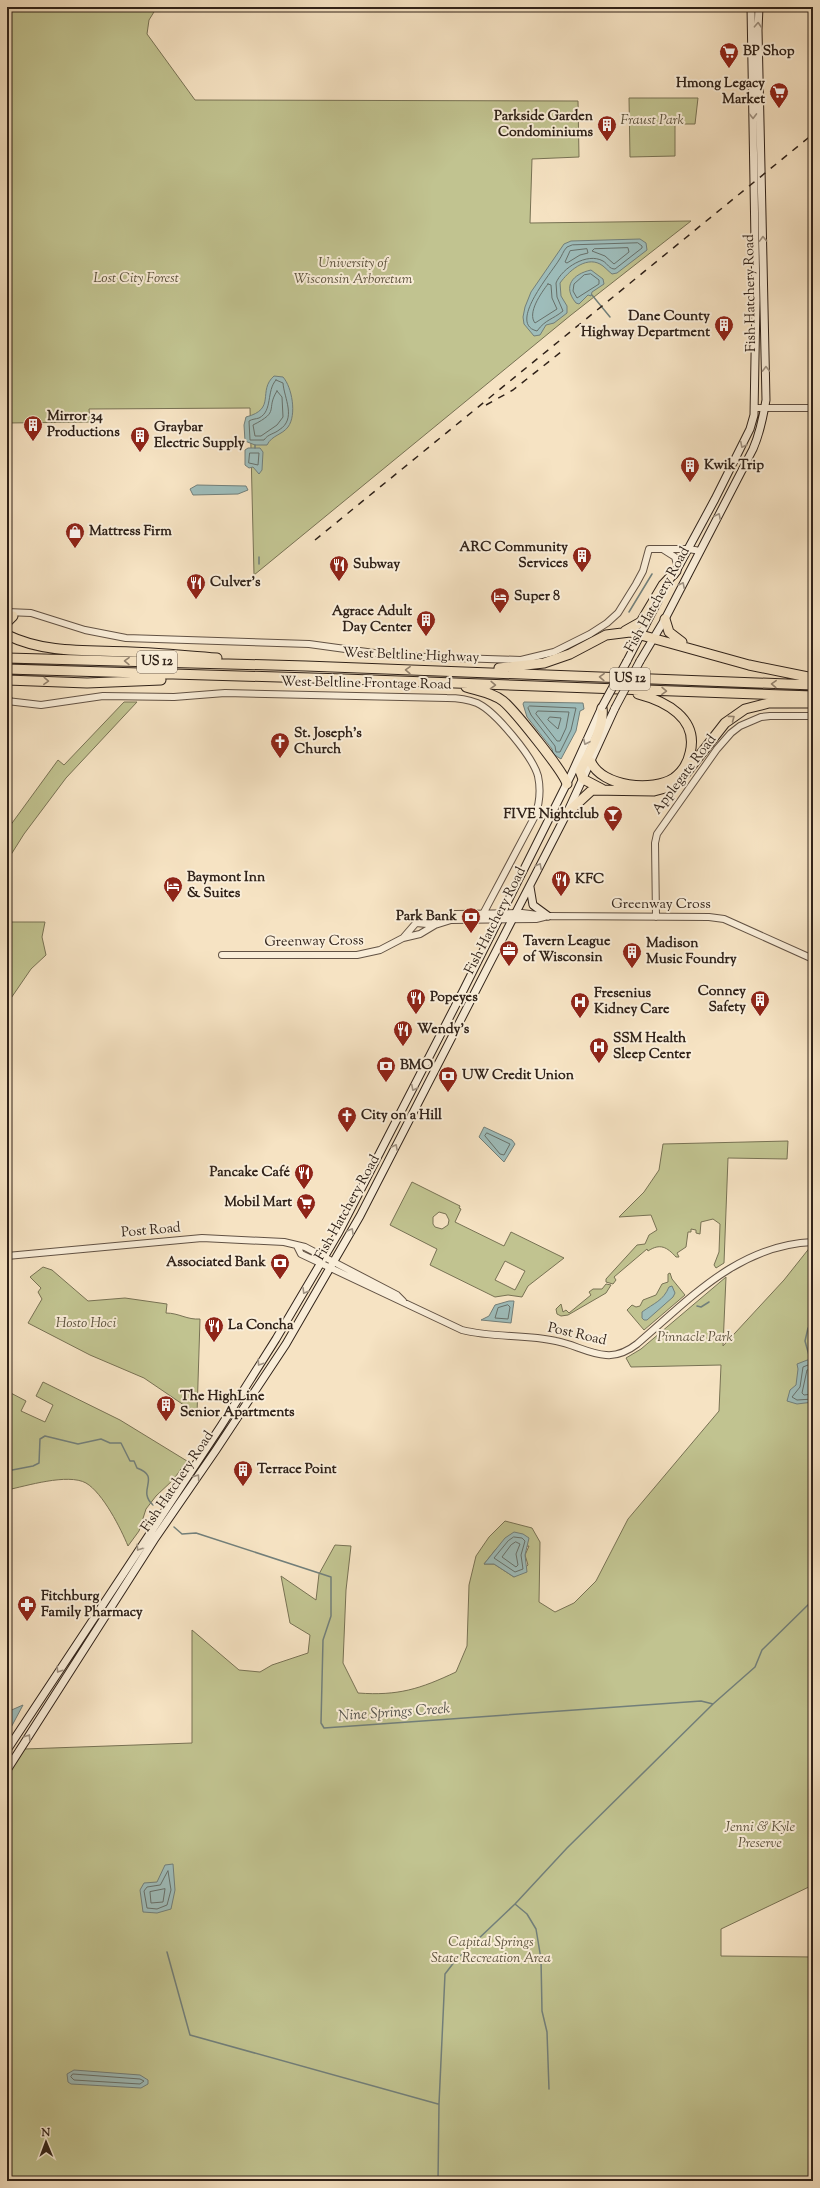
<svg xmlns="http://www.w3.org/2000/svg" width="820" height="2188" viewBox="0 0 820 2188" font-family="'Sorts Mill Goudy',serif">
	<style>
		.green { fill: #c1c390; stroke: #787254; fill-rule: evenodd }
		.water { fill: #9ebdbb; stroke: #727f7a }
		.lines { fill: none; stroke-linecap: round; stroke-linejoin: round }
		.shore { stroke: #67706a; stroke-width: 1 }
		.stream { stroke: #727f7a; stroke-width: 1.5 }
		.tertiary-casing { stroke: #625244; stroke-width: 8 }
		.secondary-casing { stroke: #302219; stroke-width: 9 }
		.motorway-casing { stroke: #302219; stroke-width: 11 }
		.tertiary { stroke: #f9edd8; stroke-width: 6 }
		.secondary { stroke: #f9edd8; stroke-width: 7 }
		.motorway { stroke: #f6e3c3; stroke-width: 9 }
		.rail { stroke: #302219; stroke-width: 1.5; stroke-dasharray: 7 7; stroke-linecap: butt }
		.secondary-bridge-casing { stroke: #302219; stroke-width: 9; stroke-linecap: butt }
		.secondary-bridge { stroke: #f9edd8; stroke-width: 7 }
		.oneway { stroke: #9f9282 }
		.oneway2 { stroke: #93826e }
		.labels { text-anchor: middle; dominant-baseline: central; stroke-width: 4; stroke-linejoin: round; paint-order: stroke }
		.shield { fill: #f9edd8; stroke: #6c5f52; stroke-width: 1 }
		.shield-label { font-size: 13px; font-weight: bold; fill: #302219 }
		.poi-label { font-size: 14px; font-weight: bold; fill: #302219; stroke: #f9edd8; text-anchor: start }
		.park-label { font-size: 14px; font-style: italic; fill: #5c523d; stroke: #f9edd8 }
		.street-label { font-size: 14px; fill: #302219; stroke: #f9edd8 }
		.water-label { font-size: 15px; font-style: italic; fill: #51504a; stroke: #f9edd8 }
	</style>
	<rect width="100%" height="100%" fill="#f6e3c3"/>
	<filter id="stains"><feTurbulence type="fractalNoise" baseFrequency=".005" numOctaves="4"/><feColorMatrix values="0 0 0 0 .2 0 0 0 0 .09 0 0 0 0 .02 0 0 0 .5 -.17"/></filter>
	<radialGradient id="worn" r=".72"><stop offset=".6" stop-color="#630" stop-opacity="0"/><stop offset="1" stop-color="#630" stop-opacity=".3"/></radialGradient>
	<!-- green -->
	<path class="green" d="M7,7H157L149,20L147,34L195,100L578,101L579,157L532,159L530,223L691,221L571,315L254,575L250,408L89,409L90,422L7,423Z
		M629,98H698L695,124H675V156L630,157Z
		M124,702H137L66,778L24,834L7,861V830L58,760L64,765Z
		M7,922H45L42,937L46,955L31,969L7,1004Z
		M788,1141L787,1159L728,1158L724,1263L716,1268L714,1265L719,1252L720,1224L713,1219L701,1222L700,1234L696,1233V1230L691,1229V1232H688L686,1247L677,1253L679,1257H676C667,1247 660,1243 648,1251L647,1249L614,1277L616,1280L613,1284L606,1282V1279L637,1245L645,1244L649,1235L657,1230L651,1215L619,1217L644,1192L659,1170L663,1144Z
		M412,1182L460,1206L459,1208L461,1209L455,1222L504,1246L511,1232L564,1258L528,1286L522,1297L508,1295L495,1297L430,1265L437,1249L390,1225ZM439,1212L446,1214L449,1220L448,1225L442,1229L435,1227L433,1224V1217ZM505,1261L525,1271L515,1290L495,1280Z
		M813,1245V1885L721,1929V1956L813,1957V2181H7V1775L24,1749L192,1743V1630L239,1670L260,1672L272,1665L308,1653L310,1635L290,1623L281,1576L316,1600L319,1574L335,1545L351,1546L346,1590L343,1663L358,1693C398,1696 420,1689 456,1672L467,1646L469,1585L476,1556L489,1537L505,1521L532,1528L540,1542L539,1602L555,1612L574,1603L596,1581L628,1519L719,1411L721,1365L631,1367L626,1358L641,1349L726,1277L723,1346L784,1280L811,1246ZM529,1546L525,1555L528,1565L514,1577L494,1564H484L496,1549Z
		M43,1267L52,1270L88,1301L125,1298L167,1304L166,1313C179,1313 187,1320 200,1319L197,1414L144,1378L90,1355L28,1323L42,1299L38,1292L41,1288L30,1277Z
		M670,1273L672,1279L685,1295L644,1330L627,1310L632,1305L636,1307L640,1306L643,1300L656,1295L662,1284L668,1282V1274Z
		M606,1284L611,1285L606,1293L568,1315L561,1316L557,1314L556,1309L561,1304L563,1312L566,1310L569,1313L591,1295L589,1292L593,1289H602Z
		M43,1382L120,1420L187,1461L173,1480L156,1496L146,1509L139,1531L128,1546C121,1529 103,1493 86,1483C68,1473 26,1486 7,1490V1391L26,1401L21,1411L45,1422L53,1405L36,1396Z"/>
	<!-- water -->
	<path class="water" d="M640,239L646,243L647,250L617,273L612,274C608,271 604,266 600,264C585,256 568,272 560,283L561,296L567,306V313L554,323L546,325L540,335L534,336L524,324L523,317L525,307L531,292L564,244L571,241Z
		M591,270L603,279L604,284L592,292L591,296L588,295L579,304L576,303C562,286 573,274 591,270Z
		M274,376L283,377C292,387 297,415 288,427C282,435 272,435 267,445H255L245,441L244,425L246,417C277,409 257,391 274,376Z
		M248,448H260L263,452L262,470L259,474L253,467L249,468L245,465V450Z
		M197,485L246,486L248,490L238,494L193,495L190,489Z
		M524,702L583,703L584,709L580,711L576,731L561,759L553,754L552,749L527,717L523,704Z
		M484,1127L512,1140L515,1144L504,1162L479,1137Z
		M672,1286L675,1293L673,1297L647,1320H644L642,1318V1312C654,1303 663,1301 669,1287Z
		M509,1301H514L511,1323L481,1320L489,1316L495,1305Z
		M810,1359H813V1402L797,1404L787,1401L790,1390L796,1385L798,1369L797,1364Z
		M514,1532L523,1534L529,1538L525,1555L527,1572L514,1577L494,1564H484L505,1538Z
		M23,1705L7,1735V1712Z
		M173,1864L175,1890L171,1909L157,1913L143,1912L140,1890L144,1883L157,1882L165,1865Z
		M74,2070L140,2075L148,2080V2084L141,2088L71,2084L68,2082L67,2074Z"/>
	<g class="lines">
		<!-- shore -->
		<path class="shore" d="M638,243L642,246V248L615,269C609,269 608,264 603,261C587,252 562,268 556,283L557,297L563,311C552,320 546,319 537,331C507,324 552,272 559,260C562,256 563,251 567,247L572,245Z
			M628,248L629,252L614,264L605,256L592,251L594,249Z
			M587,249L588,253L580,255L567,263L565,262L570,251Z
			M591,274L599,280V284L577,298L573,291L574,284L584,275Z
			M548,284L551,285L552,298L557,309L535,323C527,313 541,293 548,284Z
			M276,380L283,383C284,398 297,419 279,430C274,434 268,434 264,440H250L249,421C252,419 256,419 259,418C273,411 266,391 276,380Z
			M277,391L282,397L283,417L277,425L261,436H255L253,425C281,411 265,410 277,391Z
			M250,453H259L258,465L249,463Z
			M530,706L576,708L571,730L560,752H556L555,746L531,715L528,708Z
			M538,711L569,712L566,728L560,741H557L536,714Z
			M550,717L561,718L558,729L548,720Z
			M487,1133L510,1144L504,1155L500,1154L485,1136Z
			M508,1305L510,1307L508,1319L495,1318L498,1308Z
			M813,1363L803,1367L800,1387L792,1397L797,1400L813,1399
			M813,1368L807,1370L802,1393L804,1395L813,1394
			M514,1537L522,1538L525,1541L521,1555L523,1569L515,1572L494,1558L508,1541Z
			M516,1542L520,1544L516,1554L518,1565L516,1567L502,1557L511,1545Z
			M168,1871L171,1890L167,1905L157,1909L147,1908L144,1891L147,1887L160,1885Z
			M165,1889L163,1902L151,1903L150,1892Z
			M73,2074L140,2079L144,2081L140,2084L74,2080L71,2077Z"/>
		<!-- stream -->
		<path class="stream" d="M592,295L610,317
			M255,448V445
			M259,557V564
			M629,612L652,574
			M697,1306L701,1307L709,1302
			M808,1328L805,1341L810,1359
			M7,1471L33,1466L39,1463L40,1439L45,1436L78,1444L101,1439L110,1443H121L130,1461H134L137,1468C162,1477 136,1490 153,1505
			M174,1527L182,1534L196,1533L331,1577V1616L323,1640L321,1723L324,1728L701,1701L713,1704
			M515,1904L527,1914L536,1929L541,1959L542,2011L547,2032L549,2089
			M167,1952L190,2035L438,2104
			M438,2181L439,2104L445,1974L455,1961L515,1904L567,1848L713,1704L755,1667L762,1650L813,1600"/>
		<defs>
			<path id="tertiary" d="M755,408H813
				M664,550L675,557L678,568
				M7,612L31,613L85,630L126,638L309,644L396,656L521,660L554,652L590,634L607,623L618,613L636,584L643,571L649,549H689L700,551
				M7,701L41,705L103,696L174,697L225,693L447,698C457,698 467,699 477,703C495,711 533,757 538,776C541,790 540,802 535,816L483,914
				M656,917L655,843L657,834L717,749L731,733L740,726L761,717L770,716H813
				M403,938L416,923L427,924L455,914L522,913L546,916
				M222,955H357L380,950L403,938L420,934L435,925L451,920L536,919L548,916L709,917L724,919L813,959
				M297,1246L301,1254L462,1330C493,1338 525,1334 556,1341C573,1344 589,1354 606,1355C617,1356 628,1351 637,1344C690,1299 738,1245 813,1242
				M7,1256L202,1238L284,1242L305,1247L397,1295L403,1301"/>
			<path id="secondary" d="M674,575L715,499L750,429L754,415L756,300L751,7
				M627,661L658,601
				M640,661L665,619L753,449C760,433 763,418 766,400L758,30L759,7
				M530,887L533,905L548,916
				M7,1750L221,1426L276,1339L339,1232L464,989L571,775L601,709
				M7,1770L154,1540L216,1450L286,1344L360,1216L567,813L615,708"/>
			<path id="motorway" d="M665,619L669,632L682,642
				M7,622L13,616
				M625,631L641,622L663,585L676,571
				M7,635C46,654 89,650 131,652C160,653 188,656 217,658
				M7,658L306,666L813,685
				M499,668L544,663L570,654L606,635L630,632L749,665L813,678
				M7,669L344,679L813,696
				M7,680L87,683L161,680
				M466,687C479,691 493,693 503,701C514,710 564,772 567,784
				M7,700L8,701
				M602,708C605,726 588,755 580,771L583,779L602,789
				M591,762C602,787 653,792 674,778C682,772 688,763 690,753C699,718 665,701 638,694
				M567,813L592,790L654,791L669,787L686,773L725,723L745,709L769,703H813"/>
		</defs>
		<!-- tertiary casing -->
		<use href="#tertiary" class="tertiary-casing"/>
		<!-- secondary casing -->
		<use href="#secondary" class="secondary-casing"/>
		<!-- motorway casing -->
		<use href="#motorway" class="motorway-casing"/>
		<!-- tertiary -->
		<use href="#tertiary" class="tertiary"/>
		<!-- secondary -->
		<use href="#secondary" class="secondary"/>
		<!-- motorway -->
		<use href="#motorway" class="motorway"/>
		<!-- rail -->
		<path class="rail" d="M486,405L513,390L561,352
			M315,540L813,134"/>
		<defs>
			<path id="secondary-bridge" d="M602,707L627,661
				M615,708L640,661"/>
		</defs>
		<!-- secondary-bridge casing -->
		<use href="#secondary-bridge" class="secondary-bridge-casing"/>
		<!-- secondary-bridge -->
		<use href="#secondary-bridge" class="secondary-bridge"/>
	</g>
	<!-- one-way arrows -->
	<defs><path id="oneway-chevron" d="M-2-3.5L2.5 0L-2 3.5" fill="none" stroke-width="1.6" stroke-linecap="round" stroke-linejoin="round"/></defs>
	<g class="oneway">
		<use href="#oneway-chevron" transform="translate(758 25) rotate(-87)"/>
		<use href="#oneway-chevron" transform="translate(753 116) rotate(89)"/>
		<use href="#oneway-chevron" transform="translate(763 239) rotate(-92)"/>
		<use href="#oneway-chevron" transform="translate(766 369) rotate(-91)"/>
		<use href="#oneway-chevron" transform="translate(743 445) rotate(117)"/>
		<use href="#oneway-chevron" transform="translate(718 516) rotate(-63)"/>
		<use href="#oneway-chevron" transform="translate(682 585) rotate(-63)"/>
		<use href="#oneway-chevron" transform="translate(586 742) rotate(115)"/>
		<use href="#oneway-chevron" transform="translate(539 866) rotate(-62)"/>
		<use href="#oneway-chevron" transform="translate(414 1088) rotate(117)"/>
		<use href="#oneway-chevron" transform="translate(395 1147) rotate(-63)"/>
		<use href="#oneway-chevron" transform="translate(351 1231) rotate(-60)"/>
		<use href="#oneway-chevron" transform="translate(305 1291) rotate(121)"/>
		<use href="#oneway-chevron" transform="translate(260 1363) rotate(123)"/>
		<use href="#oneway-chevron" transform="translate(197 1477) rotate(-55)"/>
		<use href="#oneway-chevron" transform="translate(139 1548) rotate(124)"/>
		<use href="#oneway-chevron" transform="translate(59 1670) rotate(123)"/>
		<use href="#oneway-chevron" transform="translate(28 1737) rotate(-57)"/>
	</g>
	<g class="oneway2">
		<use href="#oneway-chevron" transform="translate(127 661) rotate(-179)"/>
		<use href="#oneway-chevron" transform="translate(408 670) rotate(-178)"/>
		<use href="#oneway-chevron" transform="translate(602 677) rotate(-178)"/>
		<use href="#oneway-chevron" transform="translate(46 681) rotate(3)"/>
		<use href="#oneway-chevron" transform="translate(774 684) rotate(-178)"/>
		<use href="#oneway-chevron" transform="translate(493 685) rotate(2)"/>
		<use href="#oneway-chevron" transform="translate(664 691) rotate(1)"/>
		<use href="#oneway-chevron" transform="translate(732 718) rotate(-37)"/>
	</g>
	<!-- icons -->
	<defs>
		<symbol id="supermarket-pin" viewBox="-11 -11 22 30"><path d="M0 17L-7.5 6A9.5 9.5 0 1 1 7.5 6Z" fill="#8f2418" stroke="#f9edd8"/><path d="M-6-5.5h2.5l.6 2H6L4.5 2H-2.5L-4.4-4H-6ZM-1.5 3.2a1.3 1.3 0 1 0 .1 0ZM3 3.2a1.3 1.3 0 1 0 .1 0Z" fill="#fff"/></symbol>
		<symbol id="building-pin" viewBox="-11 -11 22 30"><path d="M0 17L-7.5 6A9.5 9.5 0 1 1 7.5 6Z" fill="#8f2418" stroke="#f9edd8"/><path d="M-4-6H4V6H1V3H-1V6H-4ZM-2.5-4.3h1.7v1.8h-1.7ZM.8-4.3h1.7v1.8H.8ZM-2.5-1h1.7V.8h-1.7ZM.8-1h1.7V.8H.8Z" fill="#fff"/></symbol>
		<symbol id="shop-pin" viewBox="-11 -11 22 30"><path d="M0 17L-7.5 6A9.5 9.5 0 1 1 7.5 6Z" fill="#8f2418" stroke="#f9edd8"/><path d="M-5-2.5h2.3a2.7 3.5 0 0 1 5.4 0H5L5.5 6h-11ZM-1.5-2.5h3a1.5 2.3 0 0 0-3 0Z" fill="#fff"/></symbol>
		<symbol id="restaurant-pin" viewBox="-11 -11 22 30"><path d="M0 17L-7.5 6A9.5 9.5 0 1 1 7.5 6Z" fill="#8f2418" stroke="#f9edd8"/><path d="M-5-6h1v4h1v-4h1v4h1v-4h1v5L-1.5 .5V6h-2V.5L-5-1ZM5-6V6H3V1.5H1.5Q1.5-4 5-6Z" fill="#fff"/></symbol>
		<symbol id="hotel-pin" viewBox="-11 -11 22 30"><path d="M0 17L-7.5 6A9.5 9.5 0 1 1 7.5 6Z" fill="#8f2418" stroke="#f9edd8"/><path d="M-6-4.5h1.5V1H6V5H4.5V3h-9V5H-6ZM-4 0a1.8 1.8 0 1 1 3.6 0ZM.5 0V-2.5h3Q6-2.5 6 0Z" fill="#fff"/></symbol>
		<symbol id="church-pin" viewBox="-11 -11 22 30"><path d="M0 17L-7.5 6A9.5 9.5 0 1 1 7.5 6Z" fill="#8f2418" stroke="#f9edd8"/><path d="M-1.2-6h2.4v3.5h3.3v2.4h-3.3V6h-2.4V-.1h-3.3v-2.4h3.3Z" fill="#fff"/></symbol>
		<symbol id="bar-pin" viewBox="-11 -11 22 30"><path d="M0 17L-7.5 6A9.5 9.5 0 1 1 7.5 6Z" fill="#8f2418" stroke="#f9edd8"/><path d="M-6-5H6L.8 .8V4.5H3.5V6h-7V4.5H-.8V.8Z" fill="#fff"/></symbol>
		<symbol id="bank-pin" viewBox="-11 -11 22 30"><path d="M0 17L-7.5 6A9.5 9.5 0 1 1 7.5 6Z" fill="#8f2418" stroke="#f9edd8"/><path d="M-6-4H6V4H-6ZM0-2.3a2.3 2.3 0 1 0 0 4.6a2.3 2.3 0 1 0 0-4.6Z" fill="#fff"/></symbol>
		<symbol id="office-pin" viewBox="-11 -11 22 30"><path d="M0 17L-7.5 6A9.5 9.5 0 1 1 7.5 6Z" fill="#8f2418" stroke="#f9edd8"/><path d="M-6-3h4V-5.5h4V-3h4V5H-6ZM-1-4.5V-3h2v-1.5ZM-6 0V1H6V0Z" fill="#fff"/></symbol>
		<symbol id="hospital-pin" viewBox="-11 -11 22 30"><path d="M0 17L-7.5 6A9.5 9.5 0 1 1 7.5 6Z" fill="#8f2418" stroke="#f9edd8"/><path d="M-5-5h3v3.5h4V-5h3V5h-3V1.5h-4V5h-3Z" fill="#fff"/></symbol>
		<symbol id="pharmacy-pin" viewBox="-11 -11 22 30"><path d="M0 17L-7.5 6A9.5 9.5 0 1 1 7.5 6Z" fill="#8f2418" stroke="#f9edd8"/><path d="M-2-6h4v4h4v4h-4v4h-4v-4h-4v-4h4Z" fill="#fff"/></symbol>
	</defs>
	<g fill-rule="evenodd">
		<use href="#supermarket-pin" x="718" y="41" width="22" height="30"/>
		<use href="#supermarket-pin" x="768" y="81" width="22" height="30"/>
		<use href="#building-pin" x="596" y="114" width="22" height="30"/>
		<use href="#building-pin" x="713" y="314" width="22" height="30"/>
		<use href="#building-pin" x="22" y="414" width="22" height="30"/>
		<use href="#building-pin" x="129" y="425" width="22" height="30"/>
		<use href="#building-pin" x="679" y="455" width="22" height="30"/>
		<use href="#shop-pin" x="64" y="521" width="22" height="30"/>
		<use href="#building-pin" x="571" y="545" width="22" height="30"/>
		<use href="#restaurant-pin" x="328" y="554" width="22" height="30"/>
		<use href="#restaurant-pin" x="185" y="572" width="22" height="30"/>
		<use href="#hotel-pin" x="489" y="586" width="22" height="30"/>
		<use href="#building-pin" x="415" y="609" width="22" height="30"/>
		<use href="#church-pin" x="269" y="731" width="22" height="30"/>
		<use href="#bar-pin" x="602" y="804" width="22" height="30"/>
		<use href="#restaurant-pin" x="550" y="869" width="22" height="30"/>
		<use href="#hotel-pin" x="162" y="875" width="22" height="30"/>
		<use href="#bank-pin" x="460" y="906" width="22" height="30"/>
		<use href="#office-pin" x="498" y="939" width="22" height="30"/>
		<use href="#building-pin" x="621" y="941" width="22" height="30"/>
		<use href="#restaurant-pin" x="405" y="987" width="22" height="30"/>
		<use href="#building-pin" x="749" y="989" width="22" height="30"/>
		<use href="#hospital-pin" x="569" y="991" width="22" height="30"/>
		<use href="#restaurant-pin" x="392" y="1019" width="22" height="30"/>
		<use href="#hospital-pin" x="588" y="1036" width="22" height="30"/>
		<use href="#bank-pin" x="375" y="1055" width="22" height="30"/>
		<use href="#bank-pin" x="437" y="1065" width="22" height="30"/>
		<use href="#church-pin" x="336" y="1105" width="22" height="30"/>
		<use href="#restaurant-pin" x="293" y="1162" width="22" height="30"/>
		<use href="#supermarket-pin" x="295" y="1192" width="22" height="30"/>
		<use href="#bank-pin" x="269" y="1252" width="22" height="30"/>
		<use href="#restaurant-pin" x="203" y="1315" width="22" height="30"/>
		<use href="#building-pin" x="155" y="1394" width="22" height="30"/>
		<use href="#building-pin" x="232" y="1459" width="22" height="30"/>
		<use href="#pharmacy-pin" x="16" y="1594" width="22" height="30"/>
	</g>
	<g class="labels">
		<!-- shield labels -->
		<g class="shield">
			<rect x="137" y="651" width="40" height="22" rx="3"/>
			<rect x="610" y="668" width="40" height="22" rx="3"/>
		</g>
		<g class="shield-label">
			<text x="157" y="662">US 12</text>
			<text x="630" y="679">US 12</text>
		</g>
		<!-- poi labels -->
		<g class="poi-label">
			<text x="743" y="52">BP Shop</text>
			<text x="765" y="84" text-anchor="end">Hmong Legacy<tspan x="765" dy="16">Market</tspan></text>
			<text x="593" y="117" text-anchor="end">Parkside Garden<tspan x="593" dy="16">Condominiums</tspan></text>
			<text x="710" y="317" text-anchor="end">Dane County<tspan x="710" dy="16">Highway Department</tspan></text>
			<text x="47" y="417">Mirror 34<tspan x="47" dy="16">Productions</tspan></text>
			<text x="154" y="428">Graybar<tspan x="154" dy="16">Electric Supply</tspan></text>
			<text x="704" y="466">Kwik Trip</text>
			<text x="89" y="532">Mattress Firm</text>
			<text x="568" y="548" text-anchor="end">ARC Community<tspan x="568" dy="16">Services</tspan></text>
			<text x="353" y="565">Subway</text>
			<text x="210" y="583">Culver's</text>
			<text x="514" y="597">Super 8</text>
			<text x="412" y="612" text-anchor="end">Agrace Adult<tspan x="412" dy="16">Day Center</tspan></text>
			<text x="294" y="734">St. Joseph's<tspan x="294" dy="16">Church</tspan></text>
			<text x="599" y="815" text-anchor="end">FIVE Nightclub</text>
			<text x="187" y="878">Baymont Inn<tspan x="187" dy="16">&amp; Suites</tspan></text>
			<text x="575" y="880">KFC</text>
			<text x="457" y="917" text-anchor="end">Park Bank</text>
			<text x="523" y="942">Tavern League<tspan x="523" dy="16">of Wisconsin</tspan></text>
			<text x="646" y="944">Madison<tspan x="646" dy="16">Music Foundry</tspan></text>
			<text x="746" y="992" text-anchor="end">Conney<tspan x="746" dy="16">Safety</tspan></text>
			<text x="594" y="994">Fresenius<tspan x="594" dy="16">Kidney Care</tspan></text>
			<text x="430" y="998">Popeyes</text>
			<text x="417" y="1030">Wendy's</text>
			<text x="613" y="1039">SSM Health<tspan x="613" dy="16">Sleep Center</tspan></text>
			<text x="400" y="1066">BMO</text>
			<text x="462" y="1076">UW Credit Union</text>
			<text x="361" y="1116">City on a Hill</text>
			<text x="290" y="1173" text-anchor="end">Pancake Café</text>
			<text x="292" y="1203" text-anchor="end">Mobil Mart</text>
			<text x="266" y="1263" text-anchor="end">Associated Bank</text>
			<text x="228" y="1326">La Concha</text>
			<text x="180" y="1397">The HighLine<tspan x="180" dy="16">Senior Apartments</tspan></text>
			<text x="257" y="1470">Terrace Point</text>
			<text x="41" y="1597">Fitchburg<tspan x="41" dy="16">Family Pharmacy</tspan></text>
		</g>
		<!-- park labels -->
		<g class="park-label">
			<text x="652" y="121">Fraust Park</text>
			<text x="353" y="264">University of<tspan x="353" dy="16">Wisconsin Arboretum</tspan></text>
			<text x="136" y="279">Lost City Forest</text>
			<text x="86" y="1324">Hosto Hoci</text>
			<text x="695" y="1338">Pinnacle Park</text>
			<text x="760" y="1828">Jenni &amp; Kyle<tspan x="760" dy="16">Preserve</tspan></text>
			<text x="491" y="1943">Capital Springs<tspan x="491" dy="16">State Recreation Area</tspan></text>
		</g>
		<!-- street labels -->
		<g class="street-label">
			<text transform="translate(751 293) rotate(-91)">Fish Hatchery Road</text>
			<text transform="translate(658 600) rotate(-61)">Fish Hatchery Road</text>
			<text transform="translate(411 656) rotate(2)">West Beltline Highway</text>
			<text transform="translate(366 684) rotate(1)">West Beltline Frontage Road</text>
			<text transform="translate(685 775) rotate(-53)">Applegate Road</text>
			<text x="661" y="905">Greenway Cross</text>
			<text transform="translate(496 921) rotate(-63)">Fish Hatchery Road</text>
			<text transform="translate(314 942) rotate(-1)">Greenway Cross</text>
			<text transform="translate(348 1208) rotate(-61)">Fish Hatchery Road</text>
			<text transform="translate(151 1231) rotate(-5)">Post Road</text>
			<text transform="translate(577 1335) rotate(13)">Post Road</text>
			<text transform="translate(178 1482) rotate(-56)">Fish Hatchery Road</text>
		</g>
		<!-- water labels -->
		<g class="water-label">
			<text transform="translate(394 1713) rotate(-4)">Nine Springs Creek</text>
		</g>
	</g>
	<!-- margin -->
	<rect width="820" height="2188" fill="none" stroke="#f6e3c3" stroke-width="24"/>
	<rect x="8" y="8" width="804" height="2172" fill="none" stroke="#302219" stroke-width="2"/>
	<rect x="12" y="12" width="796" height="2164" fill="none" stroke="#302219"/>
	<!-- north arrow -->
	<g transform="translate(46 2142) rotate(359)" stroke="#f9edd8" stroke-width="3" paint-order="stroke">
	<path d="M0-3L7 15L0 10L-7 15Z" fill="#302219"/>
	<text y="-6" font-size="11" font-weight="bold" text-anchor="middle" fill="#302219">N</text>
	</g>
	<rect width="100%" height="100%" filter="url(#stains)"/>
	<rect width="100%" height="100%" fill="url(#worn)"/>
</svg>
